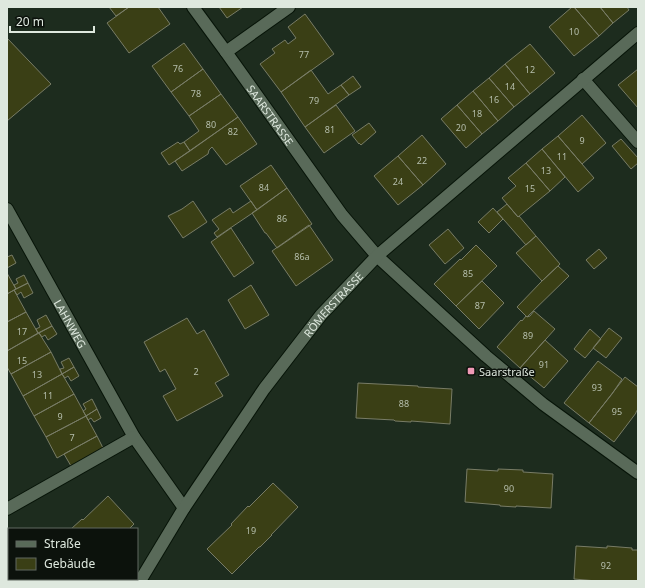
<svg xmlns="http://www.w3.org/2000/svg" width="645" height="588" viewBox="0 0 645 588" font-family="'Noto Sans',sans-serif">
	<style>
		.building { fill: #3a3f15; stroke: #787c66 }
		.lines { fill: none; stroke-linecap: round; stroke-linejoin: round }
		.minor-casing { stroke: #071408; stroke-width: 14 }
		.minor { stroke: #596a59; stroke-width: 12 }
		.poi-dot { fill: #f09ab6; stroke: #0c120c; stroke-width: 1.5 }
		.labels { text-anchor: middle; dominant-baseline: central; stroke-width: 3; stroke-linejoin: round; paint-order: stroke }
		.number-label { font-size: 9px; fill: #b5beac }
		.street-label { font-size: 11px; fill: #dee8de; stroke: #0c120c }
		.poi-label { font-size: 11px; fill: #dee8de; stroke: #0c120c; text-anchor: start }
	</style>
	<rect width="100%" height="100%" fill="#1d2c1e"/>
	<!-- building -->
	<path class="building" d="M109,7H129L116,16Z
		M129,7H158L170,24L129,53L107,23Z
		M219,7H243L227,18Z
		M572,7H574L599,36L574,56L549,27Z
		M574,7H600L613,23L599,36Z
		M600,7H627L629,10L613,23Z
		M305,14L334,54L281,92L260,64L275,53L272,49L285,40L288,44L296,38L288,27Z
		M7,38L51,84L7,121Z
		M184,43L203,69L171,92L152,66Z
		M530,44L555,73L530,94L505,64Z
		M505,64L530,94L514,107L489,78Z
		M203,69L221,94L189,116L171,92Z
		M638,69V108L618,85Z
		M311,70L328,94L341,85L349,95L305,127L281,92Z
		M353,76L361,87L349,95L341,85Z
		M489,78L514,107L498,121L473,91Z
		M473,91L498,121L482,134L457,105Z
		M221,94L238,117L190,151L184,142L199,131L189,116Z
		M336,105L355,131L324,153L305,127Z
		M457,105L482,134L466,148L441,119Z
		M582,115L606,143L582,164L558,136Z
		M238,117L257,144L226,165L212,147L209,150L208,154L182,171L175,161Z
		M369,123L376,132L361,145L359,143V144L352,135Z
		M422,135L446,164L423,185L398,156Z
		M558,136L594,178L578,192L542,149Z
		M621,139L638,158V163L631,169L612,146Z
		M178,142L180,144L184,142L190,151L169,165L161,153Z
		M542,149L565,177L550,191L526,163Z
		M398,156L423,185L398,205L374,176Z
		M526,163L550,191L518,217L502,198L516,186L508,178Z
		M271,165L287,188L257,210L240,186Z
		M287,188L312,224L277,248L266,233H265L252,213Z
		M193,201L207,222L183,238L168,216L182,209Z
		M251,201L257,210L217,237L214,233L219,229L212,220L230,208L233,213Z
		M507,204L518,217L519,216L536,236L526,245L497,212Z
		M493,208L503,219L489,233L478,222Z
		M309,225L333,260L296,286L272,251Z
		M231,228L254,263L234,277L211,242Z
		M448,229L464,248L445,264L429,245Z
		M536,236L560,264L542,281L516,253Z
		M476,245L497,266L456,306L434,284L460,259L461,260Z
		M599,249L607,258L594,269L586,260Z
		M12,255L16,263L7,268V257Z
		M558,266L569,276L527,317L517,307L542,281Z
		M7,273L16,289L7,294Z
		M24,275L28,283L16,289L14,285L18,283L16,279Z
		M482,281L504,303L479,329L456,306Z
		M28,283L33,293L24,298L21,292L17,295L14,290Z
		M251,285L269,315L245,329L228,300Z
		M14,290L26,312L7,322V294Z
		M534,311L555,329L520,368L497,347L521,320L522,321L526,316L527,317L530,316Z
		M26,312L38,333L7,351V322Z
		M46,315L52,326L38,333L36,329L40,327L37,320Z
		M187,318L197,334L204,330L229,375L215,383L223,396L177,421L163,396L176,389L165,369L160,372L144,342Z
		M52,326L57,334L48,340L45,335L42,337L39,333Z
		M609,328L622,338L606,358L593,348Z
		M590,329L601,339L585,358L574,349Z
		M39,333L51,352L11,374L7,367V351Z
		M545,340L568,361L544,388L520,368Z
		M51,352L62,374L23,396L11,374Z
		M69,358L74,367L62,374L60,369L64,368L61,362Z
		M598,361L622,379L612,394L589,423L564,403Z
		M74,367L79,376L71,381L68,376L65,378L62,374Z
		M62,374L74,394L34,416L23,396Z
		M625,377L638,387V409L636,412V413L614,442L589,423Z
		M358,383L418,386V387L452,389L450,424L411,421V422L395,421L394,420L356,418Z
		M74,394L86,416L46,437L34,416Z
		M92,399L97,409L86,416L83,411L86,409L83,404Z
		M97,409L101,418L94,422L91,418L88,420L86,416Z
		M86,416L97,436L57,458L46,437Z
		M97,436L103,448L71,466L64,454Z
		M467,469L498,471V469L523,470V472L553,474L551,508L516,506V507L500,506V505L465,502Z
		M273,483L298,507L271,535H272L260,547H259L232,574L207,549L232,525L231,524L248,506L249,507Z
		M108,496L134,524L129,529H71L82,519L83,520Z
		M576,546L607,548V546L632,548V550H638V581H597L574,579Z"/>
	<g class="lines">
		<defs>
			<g id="minor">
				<path id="s1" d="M193,7L226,52L342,215L377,256L486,356L543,404L638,473"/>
				<path d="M226,52L289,7"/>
				<path d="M583,79L638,142"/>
				<path id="s2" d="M7,209L134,437L184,508"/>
				<path d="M7,509L134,437"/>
				<path id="s3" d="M140,581L184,508L264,389L321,315L377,256L638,33"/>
			</g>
		</defs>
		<!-- minor casing -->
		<use href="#minor" class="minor-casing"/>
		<!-- minor -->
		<use href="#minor" class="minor"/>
	</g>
	<!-- markers -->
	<rect class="poi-dot" x="467" y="367" width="8" height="8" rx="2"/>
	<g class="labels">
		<!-- number labels -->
		<g class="number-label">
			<text x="574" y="31">10</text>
			<text x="304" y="54">77</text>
			<text x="178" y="68">76</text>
			<text x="530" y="69">12</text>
			<text x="510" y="86">14</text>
			<text x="196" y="93">78</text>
			<text x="494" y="99">16</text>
			<text x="314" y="100">79</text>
			<text x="477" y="113">18</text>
			<text x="211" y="124">80</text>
			<text x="461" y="127">20</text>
			<text x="330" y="129">81</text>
			<text x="233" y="131">82</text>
			<text x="582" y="140">9</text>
			<text x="562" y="156">11</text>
			<text x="422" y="160">22</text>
			<text x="546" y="170">13</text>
			<text x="398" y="181">24</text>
			<text x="264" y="187">84</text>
			<text x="530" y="188">15</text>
			<text x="282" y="218">86</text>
			<text x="302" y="256">86a</text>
			<text x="468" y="273">85</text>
			<text x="480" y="305">87</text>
			<text x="22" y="331">17</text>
			<text x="528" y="335">89</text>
			<text x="22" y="360">15</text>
			<text x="544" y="364">91</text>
			<text x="196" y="371">2</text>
			<text x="37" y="374">13</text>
			<text x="597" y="387">93</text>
			<text x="48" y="395">11</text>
			<text x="404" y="403">88</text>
			<text x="617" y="411">95</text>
			<text x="60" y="416">9</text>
			<text x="72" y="437">7</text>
			<text x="509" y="488">90</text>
			<text x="251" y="530">19</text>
			<text x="606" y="565">92</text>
		</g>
		<!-- street labels -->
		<g class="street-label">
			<text stroke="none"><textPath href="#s1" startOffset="133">SAARSTRASSE</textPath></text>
			<text stroke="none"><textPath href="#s3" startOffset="338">RÖMERSTRASSE</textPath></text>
			<text stroke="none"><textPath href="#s2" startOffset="131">LAHNWEG</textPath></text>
		</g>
		<!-- poi labels -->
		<g class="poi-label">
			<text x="479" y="371">Saarstraße</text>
		</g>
	</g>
	<!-- border -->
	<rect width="645" height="588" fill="none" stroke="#dee8de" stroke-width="16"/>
	<!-- legend -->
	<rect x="8" y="528" width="130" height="52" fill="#0c120c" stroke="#606860"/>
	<rect x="16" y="541" width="20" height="6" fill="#596a59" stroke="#606860"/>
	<text x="44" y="548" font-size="12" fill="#dee8de">Straße</text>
	<rect x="16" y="558" width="20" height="12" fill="#3a3f15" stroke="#606860"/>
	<text x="44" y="568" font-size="12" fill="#dee8de">Gebäude</text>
	<!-- scale -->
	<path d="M10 26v6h84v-6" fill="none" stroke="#dee8de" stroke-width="2"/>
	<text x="16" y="26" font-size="12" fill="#dee8de" stroke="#0c120c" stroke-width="3" paint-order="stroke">20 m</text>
</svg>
